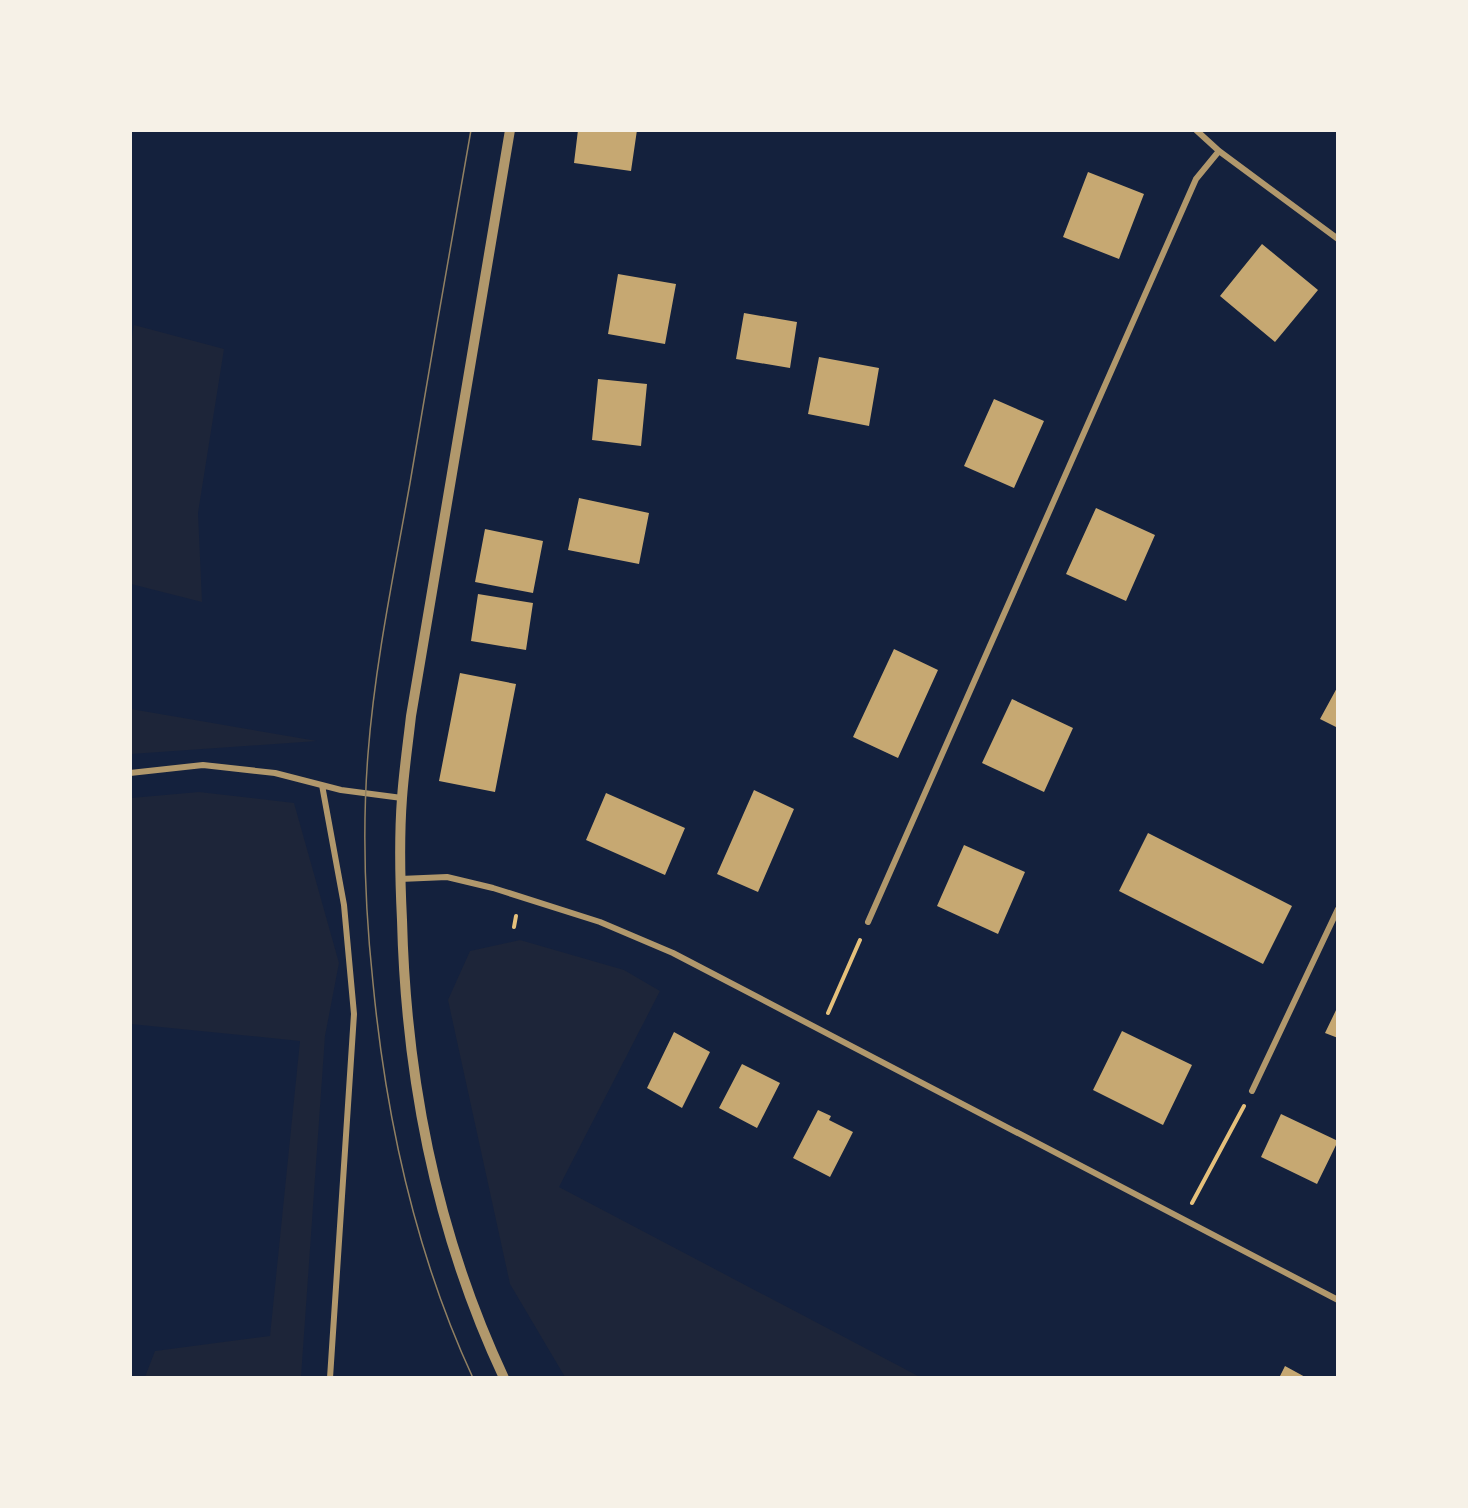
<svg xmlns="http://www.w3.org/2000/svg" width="1468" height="1508" viewBox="0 0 1468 1508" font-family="Jost,sans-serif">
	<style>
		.green { fill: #1d2539 }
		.building { fill: #c6a872 }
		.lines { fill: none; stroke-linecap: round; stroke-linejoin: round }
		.path { stroke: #e5c07b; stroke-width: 4 }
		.minor { stroke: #b1986c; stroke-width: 6 }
		.tertiary { stroke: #b1986c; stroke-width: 10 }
		.tram { stroke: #918062; stroke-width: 1.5 }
	</style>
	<rect width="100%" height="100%" fill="#14213d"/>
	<!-- green -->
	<path class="green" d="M134,325L224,349L198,513L202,602L131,584L130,350Z
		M131,709L317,741L131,754Z
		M199,792L294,803L339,963L325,1036L301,1377H145L155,1351L270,1336L300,1041L131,1024V798Z
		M520,940L624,970L660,991L559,1187L920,1377H565L510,1284L448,1000L470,951Z"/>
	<!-- building -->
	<path class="building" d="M578,130H637L631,171L574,163Z
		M1088,172L1144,194L1119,259L1063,237Z
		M1262,244L1318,290L1275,342L1220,296Z
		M618,274L676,284L665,344L608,334Z
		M744,313L797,322L790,368L736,359Z
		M819,357L879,368L869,426L808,414Z
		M598,379L647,384L641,446L592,440Z
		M994,399L1044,421L1014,488L964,466Z
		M579,498L649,513L639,564L568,550Z
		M1096,508L1155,535L1126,601L1066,574Z
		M485,529L543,541L533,593L475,582Z
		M478,594L533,603L526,650L471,641Z
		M894,649L938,670L898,758L853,737Z
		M460,673L516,684L495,792L439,781Z
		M1338,686V728L1320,719Z
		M1012,699L1073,728L1044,792L982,763Z
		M754,790L794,809L758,892L717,874Z
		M606,793L685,828L665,875L586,840Z
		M1148,833L1292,906L1263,964L1119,891Z
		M964,845L1025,872L998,934L937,906Z
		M1338,1006V1038L1325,1033Z
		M1122,1031L1192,1065L1163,1125L1093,1090Z
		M674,1032L710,1052L682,1108L647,1088Z
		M742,1064L780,1083L757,1128L719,1108Z
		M818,1110L831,1116L829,1120L853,1132L830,1177L793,1158Z
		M1281,1114L1338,1141L1317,1184L1261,1157Z
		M1285,1366L1307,1378H1279Z"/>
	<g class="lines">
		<!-- path -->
		<path class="path" d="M514,927L516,916
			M828,1013L860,940
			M1192,1203L1244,1106"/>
		<!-- minor -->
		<path class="minor" d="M1196,130L1219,151L1338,239
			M130,773L203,765L275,773L341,790L402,798
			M322,785L344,905L354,1014L330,1378
			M400,879L447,877L493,888L600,922L673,953L1338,1300
			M868,922L1196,179L1219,151
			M1252,1091L1338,909"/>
		<!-- tertiary -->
		<path class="tertiary" d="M504,1378C436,1233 406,1079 402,920C400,880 399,838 402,798C404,770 408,743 411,716L510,130"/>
		<!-- tram -->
		<path class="tram" d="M471,130C450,248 430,365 410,483C394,573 375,663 368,754C362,830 365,908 373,983C386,1119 415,1253 473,1378"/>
	</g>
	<!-- border -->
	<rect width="1468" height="1508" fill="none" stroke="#f6f1e7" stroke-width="264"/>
</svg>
